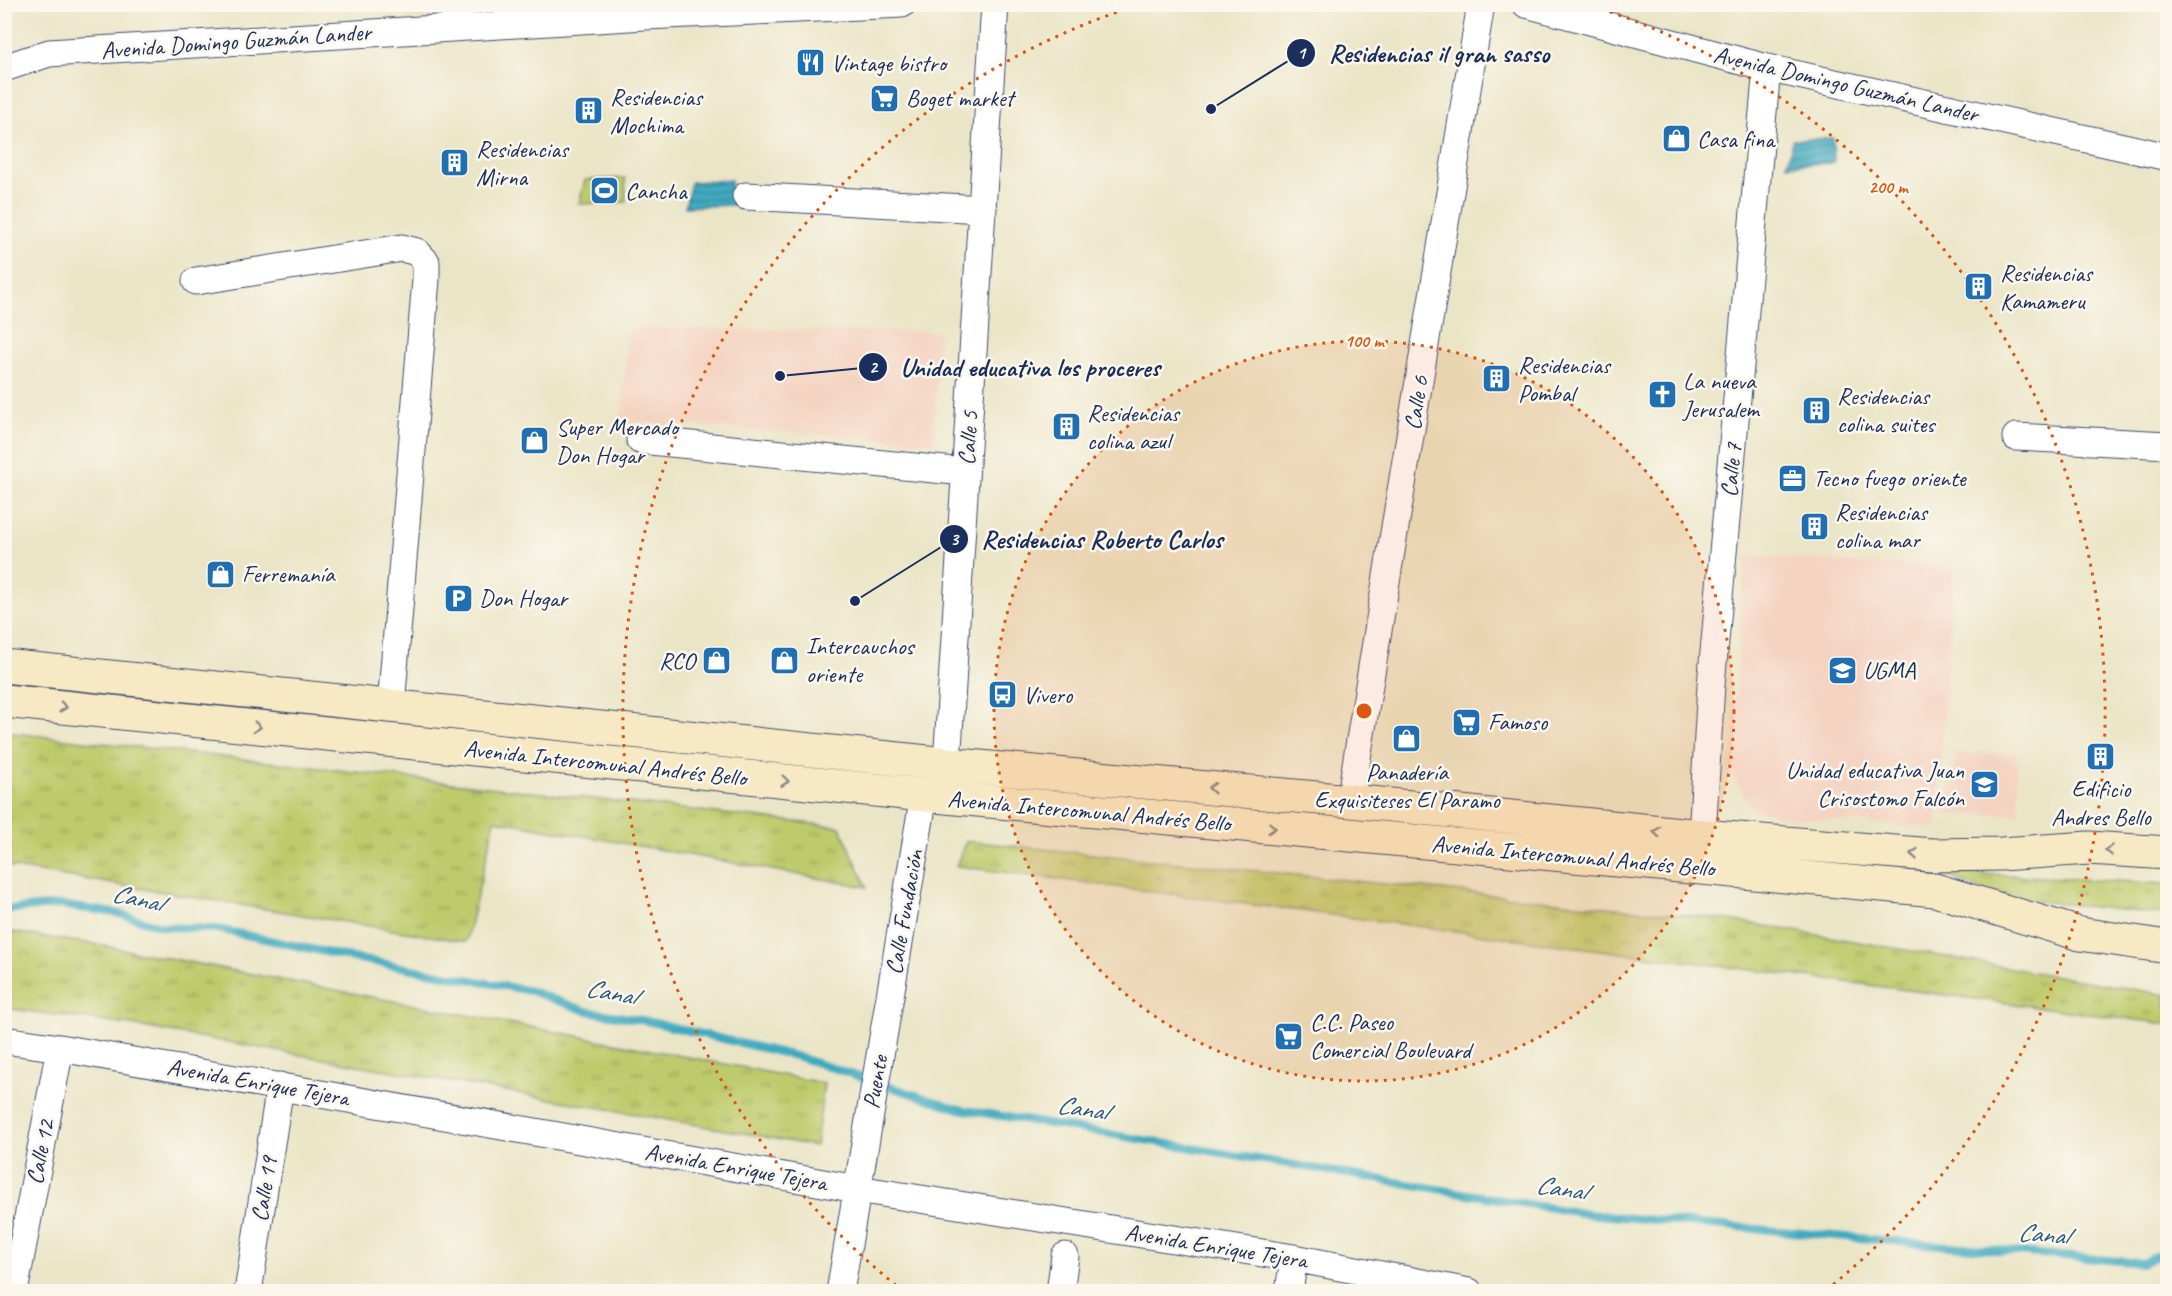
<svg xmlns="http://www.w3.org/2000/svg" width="2172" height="1296" viewBox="0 0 2172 1296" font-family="Caveat,sans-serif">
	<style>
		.built { fill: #f4d3c1 }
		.park { fill: url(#park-tufts); stroke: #6c7d65; stroke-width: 1.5 }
		.pitch { fill: #becb6c; stroke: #6c7d65; stroke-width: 1.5 }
		.water { fill: url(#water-rules); stroke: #2e6c8f; stroke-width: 1.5 }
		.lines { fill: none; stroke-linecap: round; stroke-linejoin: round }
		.stream { stroke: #40aac0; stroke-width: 8 }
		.street-casing { stroke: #3a4a6e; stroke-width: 29 }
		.secondary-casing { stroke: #3a4a6e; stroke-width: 35 }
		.street { stroke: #fff; stroke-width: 27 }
		.secondary { stroke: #f7e9c3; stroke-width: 33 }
		.oneway { stroke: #898c90 }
		.ring { fill: none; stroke: #de5710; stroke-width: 3; stroke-dasharray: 3 6 }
		.labels { text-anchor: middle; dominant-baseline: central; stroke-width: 5; stroke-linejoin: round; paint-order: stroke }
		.street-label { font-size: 24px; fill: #1b2f5e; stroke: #fbf7ec }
		.poi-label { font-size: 24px; fill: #1b2f5e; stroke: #fbf7ec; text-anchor: start }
		.water-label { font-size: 26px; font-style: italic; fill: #285a80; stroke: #fbf7ec }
		.centre { fill: #de5710; stroke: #fbf7ec; stroke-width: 3 }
		.ring-label { font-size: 18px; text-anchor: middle; font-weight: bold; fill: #de5710; stroke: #fbf7ec; stroke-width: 5; stroke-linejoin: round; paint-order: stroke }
		.leader { fill: none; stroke: #1b2f5e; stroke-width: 2 }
		.callout-dot { fill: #1b2f5e; stroke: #fbf7ec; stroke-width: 2 }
		.mark-label { font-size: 18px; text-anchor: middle; font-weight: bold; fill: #fff }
		.callout-label { font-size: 26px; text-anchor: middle; font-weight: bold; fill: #1b2f5e; stroke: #fbf7ec; stroke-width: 5; stroke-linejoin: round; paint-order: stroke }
	</style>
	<defs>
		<pattern id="park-tufts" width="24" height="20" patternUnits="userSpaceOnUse" patternTransform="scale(1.5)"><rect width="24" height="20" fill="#becb6c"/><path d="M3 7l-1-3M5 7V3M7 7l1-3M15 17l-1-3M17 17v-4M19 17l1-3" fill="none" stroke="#9aa55c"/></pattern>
		<pattern id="water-rules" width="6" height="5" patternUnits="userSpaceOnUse" patternTransform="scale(1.5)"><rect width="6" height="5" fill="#40aac0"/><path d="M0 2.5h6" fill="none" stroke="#358b9f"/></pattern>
	</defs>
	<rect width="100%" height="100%" fill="#fbf7ec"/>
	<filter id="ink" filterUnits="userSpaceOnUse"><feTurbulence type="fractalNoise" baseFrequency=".0167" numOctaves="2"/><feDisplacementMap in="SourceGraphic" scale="12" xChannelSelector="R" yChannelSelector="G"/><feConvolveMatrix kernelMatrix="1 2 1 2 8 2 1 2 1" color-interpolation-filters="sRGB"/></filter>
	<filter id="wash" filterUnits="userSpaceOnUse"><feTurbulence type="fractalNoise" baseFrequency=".008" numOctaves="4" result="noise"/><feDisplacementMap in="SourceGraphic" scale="24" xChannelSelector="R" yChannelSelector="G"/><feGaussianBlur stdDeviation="1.35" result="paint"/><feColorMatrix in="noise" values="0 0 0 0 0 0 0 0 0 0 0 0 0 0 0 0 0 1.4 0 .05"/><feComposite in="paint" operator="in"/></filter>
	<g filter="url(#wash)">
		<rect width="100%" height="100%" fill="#ebe5c7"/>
		<!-- built -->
		<path class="built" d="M629,328L939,332L933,442L620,421Z
			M1745,555L1954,569L1936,828L1780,817L1751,807L1730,771Z
			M2016,753L2020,814L1947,815L1956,754Z"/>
		<!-- park -->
		<path class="park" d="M5,732L840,827L867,887L495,820L466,942L5,866Z
			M966,841L1724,919L2167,995V1024L956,866Z
			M1934,871L2167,884V915L2001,897Z
			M4,931L99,945L824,1083L816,1146L131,1025L5,1008Z"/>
		<!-- pitch -->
		<path class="pitch" d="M625,178L626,202L579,204L585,180Z"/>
		<!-- water -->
		<path class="water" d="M1833,138L1834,163L1787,165L1793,140Z
			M731,180L732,205L685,207L691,182Z"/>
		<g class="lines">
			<!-- stream -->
			<path class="stream" d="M4,910L60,905L116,913L164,927L218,929L353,958L531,991L586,1011L642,1020L795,1056L870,1080
				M881,1084L959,1109L1587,1214L2142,1263L2168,1251"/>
		</g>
	</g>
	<g filter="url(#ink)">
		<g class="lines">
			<defs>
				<path id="street" d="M1526,4L1767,68L2168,157
					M4,68L49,53L645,16L902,4
					M746,196L983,209
					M196,281L402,248L417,252L426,262V279L391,706
					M2016,437L2168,445
					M640,440L965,472
					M947,764L995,4
					M1350,801L1481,4
					M1702,836L1711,685L1767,68
					M4,1040L60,1048L857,1189L1294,1258L1469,1292
					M14,1292L60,1048
					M248,1292L280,1086
					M840,1292L924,795
					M1060,1292L1065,1256
					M1289,1292L1294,1258"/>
				<path id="secondary" d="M4,666L947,764L1350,801L1702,836L1932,855L2001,854L2089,848L2168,853
					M4,701L924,795L1935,890L2080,934L2168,947"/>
			</defs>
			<!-- street casing -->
			<use href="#street" class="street-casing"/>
			<!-- secondary casing -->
			<use href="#secondary" class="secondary-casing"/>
			<!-- street -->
			<use href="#street" class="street"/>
			<!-- secondary -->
			<use href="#secondary" class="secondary"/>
		</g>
		<!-- one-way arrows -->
		<defs><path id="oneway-chevron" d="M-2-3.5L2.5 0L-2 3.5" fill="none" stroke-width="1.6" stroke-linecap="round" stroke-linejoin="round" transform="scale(1.5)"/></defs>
		<g class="oneway">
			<use href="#oneway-chevron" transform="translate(63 707) rotate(6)"/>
			<use href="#oneway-chevron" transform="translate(257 727) rotate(6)"/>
			<use href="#oneway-chevron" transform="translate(785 781) rotate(6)"/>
			<use href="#oneway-chevron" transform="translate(1212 788) rotate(-175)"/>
			<use href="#oneway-chevron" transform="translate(1272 828) rotate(5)"/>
			<use href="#oneway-chevron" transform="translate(1657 832) rotate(-174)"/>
			<use href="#oneway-chevron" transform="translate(2109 850) rotate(-177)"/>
			<use href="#oneway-chevron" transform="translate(1914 854) rotate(-176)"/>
		</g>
	</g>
	<!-- distance rings -->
	<circle cx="1364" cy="711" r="370" fill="#de5710" fill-opacity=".12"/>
	<g class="ring">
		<circle cx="1364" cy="711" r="370"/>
		<path d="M903 1291A741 741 0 0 1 1135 6M1593 6A741 741 0 0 1 1825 1291"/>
	</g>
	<!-- icons -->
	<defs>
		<symbol id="restaurant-square" viewBox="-11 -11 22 22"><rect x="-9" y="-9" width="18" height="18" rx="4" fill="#1f6fb2" stroke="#fbf7ec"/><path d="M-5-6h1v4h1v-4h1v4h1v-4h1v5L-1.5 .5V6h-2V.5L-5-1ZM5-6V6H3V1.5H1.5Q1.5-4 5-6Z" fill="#fff"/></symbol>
		<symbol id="supermarket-square" viewBox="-11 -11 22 22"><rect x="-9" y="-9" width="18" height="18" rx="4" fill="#1f6fb2" stroke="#fbf7ec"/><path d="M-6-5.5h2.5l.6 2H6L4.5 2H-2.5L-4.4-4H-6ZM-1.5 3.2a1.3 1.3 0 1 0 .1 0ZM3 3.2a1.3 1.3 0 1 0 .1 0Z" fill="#fff"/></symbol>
		<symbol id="building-square" viewBox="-11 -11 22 22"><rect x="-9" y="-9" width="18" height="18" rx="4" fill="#1f6fb2" stroke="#fbf7ec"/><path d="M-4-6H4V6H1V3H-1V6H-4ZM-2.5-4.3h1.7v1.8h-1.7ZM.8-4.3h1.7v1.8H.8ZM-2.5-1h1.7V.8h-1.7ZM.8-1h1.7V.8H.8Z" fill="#fff"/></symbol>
		<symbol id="shop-square" viewBox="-11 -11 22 22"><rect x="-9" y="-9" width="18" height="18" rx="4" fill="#1f6fb2" stroke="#fbf7ec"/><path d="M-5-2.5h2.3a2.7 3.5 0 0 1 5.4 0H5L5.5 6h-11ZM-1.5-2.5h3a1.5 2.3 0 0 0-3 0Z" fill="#fff"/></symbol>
		<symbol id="stadium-square" viewBox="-11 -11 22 22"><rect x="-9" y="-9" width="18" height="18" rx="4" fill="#1f6fb2" stroke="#fbf7ec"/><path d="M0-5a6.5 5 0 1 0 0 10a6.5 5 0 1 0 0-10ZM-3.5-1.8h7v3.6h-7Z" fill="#fff"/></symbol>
		<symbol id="church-square" viewBox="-11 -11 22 22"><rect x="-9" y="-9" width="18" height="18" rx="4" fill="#1f6fb2" stroke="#fbf7ec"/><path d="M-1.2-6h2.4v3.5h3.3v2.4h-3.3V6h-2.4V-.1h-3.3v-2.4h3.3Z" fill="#fff"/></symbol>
		<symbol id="office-square" viewBox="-11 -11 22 22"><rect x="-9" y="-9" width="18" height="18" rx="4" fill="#1f6fb2" stroke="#fbf7ec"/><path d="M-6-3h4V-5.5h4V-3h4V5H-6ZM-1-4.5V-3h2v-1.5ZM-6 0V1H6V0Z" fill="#fff"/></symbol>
		<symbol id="parking-square" viewBox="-11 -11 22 22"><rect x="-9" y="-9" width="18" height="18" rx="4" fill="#1f6fb2" stroke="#fbf7ec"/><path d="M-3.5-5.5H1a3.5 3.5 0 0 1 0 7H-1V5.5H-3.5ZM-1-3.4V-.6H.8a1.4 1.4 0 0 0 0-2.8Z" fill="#fff"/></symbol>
		<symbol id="university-square" viewBox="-11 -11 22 22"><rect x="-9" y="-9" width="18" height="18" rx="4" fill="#1f6fb2" stroke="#fbf7ec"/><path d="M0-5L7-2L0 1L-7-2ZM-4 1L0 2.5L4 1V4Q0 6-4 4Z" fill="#fff"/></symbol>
		<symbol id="bus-square" viewBox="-11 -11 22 22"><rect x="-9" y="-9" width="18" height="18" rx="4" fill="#1f6fb2" stroke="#fbf7ec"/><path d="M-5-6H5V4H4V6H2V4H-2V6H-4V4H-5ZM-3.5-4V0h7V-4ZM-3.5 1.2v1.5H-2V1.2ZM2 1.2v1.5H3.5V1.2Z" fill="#fff"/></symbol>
		<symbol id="school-square" viewBox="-11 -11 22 22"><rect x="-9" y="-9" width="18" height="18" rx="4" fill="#1f6fb2" stroke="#fbf7ec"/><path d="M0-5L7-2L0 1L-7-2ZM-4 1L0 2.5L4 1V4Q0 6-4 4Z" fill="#fff"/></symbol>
	</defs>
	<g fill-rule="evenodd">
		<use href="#restaurant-square" x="794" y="46" width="33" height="33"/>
		<use href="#supermarket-square" x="868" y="82" width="33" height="33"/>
		<use href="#building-square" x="572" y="94" width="33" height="33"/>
		<use href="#shop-square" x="1660" y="122" width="33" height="33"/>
		<use href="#building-square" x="438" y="146" width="33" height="33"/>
		<use href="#stadium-square" x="588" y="174" width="33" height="33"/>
		<use href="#building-square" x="1962" y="270" width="33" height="33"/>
		<use href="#building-square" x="1480" y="362" width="33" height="33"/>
		<use href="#church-square" x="1646" y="378" width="33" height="33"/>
		<use href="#building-square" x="1800" y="394" width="33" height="33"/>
		<use href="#building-square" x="1050" y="410" width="33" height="33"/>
		<use href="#shop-square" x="518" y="424" width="33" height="33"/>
		<use href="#office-square" x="1776" y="462" width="33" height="33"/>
		<use href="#building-square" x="1798" y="510" width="33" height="33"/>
		<use href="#shop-square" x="204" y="558" width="33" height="33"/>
		<use href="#parking-square" x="442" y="582" width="33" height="33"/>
		<use href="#shop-square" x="768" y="644" width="33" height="33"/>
		<use href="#shop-square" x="700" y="644" width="33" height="33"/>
		<use href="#university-square" x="1826" y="654" width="33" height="33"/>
		<use href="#bus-square" x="986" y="678" width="33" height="33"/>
		<use href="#supermarket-square" x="1450" y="706" width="33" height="33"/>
		<use href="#shop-square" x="1390" y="722" width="33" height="33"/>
		<use href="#building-square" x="2084" y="740" width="33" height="33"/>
		<use href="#school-square" x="1968" y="768" width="33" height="33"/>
		<use href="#supermarket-square" x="1272" y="1020" width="33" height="33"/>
	</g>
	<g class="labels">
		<!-- street labels -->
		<g class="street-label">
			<text transform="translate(236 41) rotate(-4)">Avenida Domingo Guzmán Lander</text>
			<text transform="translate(1846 84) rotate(13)">Avenida Domingo Guzmán Lander</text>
			<text transform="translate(1416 403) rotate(-81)">Calle 6</text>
			<text transform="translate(968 438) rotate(-86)">Calle 5</text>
			<text transform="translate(1731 470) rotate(-85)">Calle 7</text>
			<text transform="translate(605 763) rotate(6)">Avenida Intercomunal Andrés Bello</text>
			<text transform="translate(1089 811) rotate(5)">Avenida Intercomunal Andrés Bello</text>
			<text transform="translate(1573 856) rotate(5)">Avenida Intercomunal Andrés Bello</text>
			<text transform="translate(904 912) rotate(-80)">Calle Fundación</text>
			<text transform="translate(258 1082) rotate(10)">Avenida Enrique Tejera</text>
			<text transform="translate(875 1082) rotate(-80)">Puente</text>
			<text transform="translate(40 1152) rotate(-79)">Calle 12</text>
			<text transform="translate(736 1167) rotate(10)">Avenida Enrique Tejera</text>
			<text transform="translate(264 1189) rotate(-81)">Calle 19</text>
			<text transform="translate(1216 1246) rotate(9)">Avenida Enrique Tejera</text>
		</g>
		<!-- poi labels -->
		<g class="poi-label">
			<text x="831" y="63">Vintage bistro</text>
			<text x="610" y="97">Residencias<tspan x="610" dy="28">Mochima</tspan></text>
			<text x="906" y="98">Boget market</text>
			<text x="1697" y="139">Casa fina</text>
			<text x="476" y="149">Residencias<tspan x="476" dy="28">Mirna</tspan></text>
			<text x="625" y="191">Cancha</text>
			<text x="2000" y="273">Residencias<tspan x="2000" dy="28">Kamameru</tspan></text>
			<text x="1518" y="365">Residencias<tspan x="1518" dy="28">Pombal</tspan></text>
			<text x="1683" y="381">La nueva<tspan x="1683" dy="28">Jerusalem</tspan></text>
			<text x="1837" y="396">Residencias<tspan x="1837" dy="28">colina suites</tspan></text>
			<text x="1087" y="413">Residencias<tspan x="1087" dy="28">colina azul</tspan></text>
			<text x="556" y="427">Super Mercado<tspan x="556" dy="28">Don Hogar</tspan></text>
			<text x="1813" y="478">Tecno fuego oriente</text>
			<text x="1835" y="512">Residencias<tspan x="1835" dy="28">colina mar</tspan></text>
			<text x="242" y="574">Ferremanía</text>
			<text x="479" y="598">Don Hogar</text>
			<text x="806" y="646">Intercauchos<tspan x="806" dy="28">oriente</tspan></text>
			<text x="695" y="661" text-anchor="end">RCO</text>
			<text x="1863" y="670">UGMA</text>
			<text x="1023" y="695">Vivero</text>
			<text x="1488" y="722">Famoso</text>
			<text x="1964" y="770" text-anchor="end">Unidad educativa Juan<tspan x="1964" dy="28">Crisostomo Falcón</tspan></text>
			<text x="1407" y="772" text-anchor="middle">Panadería<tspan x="1407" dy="28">Exquisiteses El Paramo</tspan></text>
			<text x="2101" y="789" text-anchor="middle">Edificio<tspan x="2101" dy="28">Andres Bello</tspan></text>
			<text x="1310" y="1022">C.C. Paseo<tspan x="1310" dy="28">Comercial Boulevard</tspan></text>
		</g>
		<!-- water labels -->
		<g class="water-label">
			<text transform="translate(137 898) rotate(13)">Canal</text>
			<text transform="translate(611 992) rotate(11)">Canal</text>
			<text transform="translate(1082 1108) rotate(9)">Canal</text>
			<text transform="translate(1561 1188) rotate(9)">Canal</text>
			<text transform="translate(2043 1234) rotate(5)">Canal</text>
		</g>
	</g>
	<circle cx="1364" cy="711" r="9" class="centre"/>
	<g class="ring-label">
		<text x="1888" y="193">200 m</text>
		<text x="1364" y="347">100 m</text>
	</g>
	<!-- callouts -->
	<path class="leader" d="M1211 109L1301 53M780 376L873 367M855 601L954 539"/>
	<g class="callout-dot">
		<circle cx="1211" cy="109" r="6"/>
		<circle cx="780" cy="376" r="6"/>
		<circle cx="855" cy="601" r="6"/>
		<circle cx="1301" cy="53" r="15"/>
		<circle cx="873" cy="367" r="15"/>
		<circle cx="954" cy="539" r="15"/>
	</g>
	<g class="mark-label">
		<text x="1301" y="59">1</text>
		<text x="873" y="373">2</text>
		<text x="954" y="545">3</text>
	</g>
	<g class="callout-label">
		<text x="1439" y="62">Residencias il gran sasso</text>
		<text x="1030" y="376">Unidad educativa los proceres</text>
		<text x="1102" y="548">Residencias Roberto Carlos</text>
	</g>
	<!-- margin -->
	<rect width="2172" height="1296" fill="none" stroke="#fbf7ec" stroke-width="24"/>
</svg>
